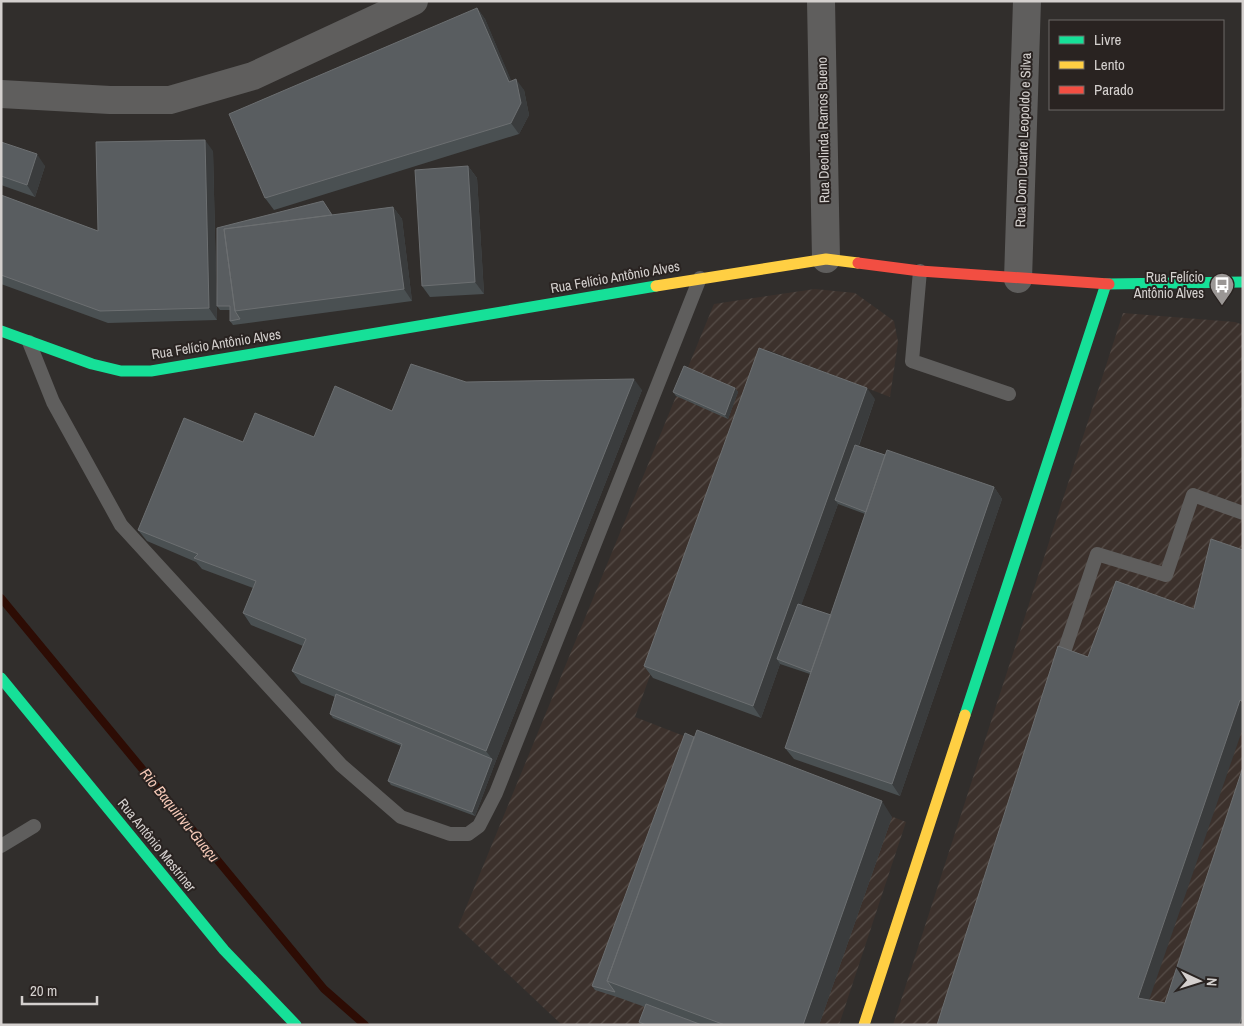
<svg xmlns="http://www.w3.org/2000/svg" width="1244" height="1026" viewBox="0 0 1244 1026" font-family="'Archivo Narrow',sans-serif">
	<style>
		.industrial { fill: url(#industrial-furrows) }
		.lines { fill: none; stroke-linecap: round; stroke-linejoin: round }
		.stream { stroke: #2d0c04; stroke-width: 8 }
		.lane { stroke: #5f5e5d; stroke-width: 14 }
		.street { stroke: #5f5e5d; stroke-width: 28 }
		.fast { stroke: #16e098; stroke-width: 11 }
		.slow { stroke: #ffcf43; stroke-width: 11 }
		.jam { stroke: #f24e42; stroke-width: 11 }
		.wall { fill: #4a5052; fill-rule: evenodd }
		.shaded-wall { fill: #3a3c3d }
		.building { fill: #595d60; stroke: #6c6f71 }
		.labels { text-anchor: middle; dominant-baseline: central; stroke-width: 4; stroke-linejoin: round; paint-order: stroke }
		.street-label { font-size: 14px; fill: #d4d0ce; stroke: #292321 }
		.poi-label { font-size: 14px; fill: #d4d0ce; stroke: #292321; text-anchor: end }
		.water-label { font-size: 15px; font-style: italic; fill: #f7cab8; stroke: #292321 }
	</style>
	<defs>
		<pattern id="industrial-furrows" width="10" height="10" patternUnits="userSpaceOnUse" patternTransform="scale(1.25)"><rect width="10" height="10" fill="#3c312c"/><path d="M-1 1l2-2M0 10L10 0M9 11l2-2" fill="none" stroke="#574e49"/></pattern>
	</defs>
	<rect width="100%" height="100%" fill="#312e2c"/>
	<!-- industrial -->
	<path class="industrial" d="M815,289L855,293L894,321L898,342L890,397L768,350L635,717L906,822L839,1025H562L458,927L714,304Z
		M1123,313L1235,322L1243,325V1025H893Z"/>
	<g class="lines">
		<!-- stream -->
		<path class="stream" d="M1,598L324,989L365,1025"/>
		<!-- lane -->
		<path class="lane" d="M920,271L912,361L1009,394
			M29,342L53,402L121,525L341,765L401,817L450,834H468L479,826L496,793L700,278
			M1059,667L1097,554L1166,575L1193,495L1243,513
			M1,846L34,826"/>
		<!-- street -->
		<path class="street" d="M821,1L826,259
			M1,94L110,100H170L253,76L414,1
			M1018,279L1027,1"/>
		<!-- fast -->
		<path class="fast" d="M1109,284L1243,282
			M1,331L92,364L121,371H151L656,286
			M1,678L224,950L296,1025
			M965,715L1106,284"/>
		<!-- slow -->
		<path class="slow" d="M656,286L826,259L858,263
			M864,1025L965,715"/>
		<!-- jam -->
		<path class="jam" d="M858,263L920,271L1109,284"/>
	</g>
	<!-- wall -->
	<path class="wall" d="M477,8L485,19L511,81L524,90L529,115L519,134L274,210L265,198Z
		M1,142L45,166L35,197L1,185Z
		M213,151L217,320L108,323L1,284V195L98,231Z
		M468,166L477,178L484,294L430,297L422,286Z
		M393,207L402,219L412,301L233,325L230,321V310H220L217,306L332,215Z
		M466,382L642,390L495,763L475,816L391,785L388,781L401,746L333,718L330,714L335,697L301,683L292,671L303,646L251,625L243,613L253,588L202,569L196,562L147,541L138,530L243,442L314,437L392,411Z
		M735,388L738,392L728,419L676,396L673,392Z
		M875,399L859,446L885,455L994,487L1002,499L900,796L794,759L785,748L810,674L780,664L761,718L653,678L644,666ZM838,504L865,514L831,615L801,605Z
		M892,817L819,1025H641L639,1022L645,1007L617,997L595,990L592,986Z"/>
	<!-- shaded-wall -->
	<path class="shaded-wall" d="M477,8L485,19L517,94L509,82Z
		M516,79L524,90L529,115L519,134L511,123Z
		M205,140L213,151L217,320L209,308Z
		M37,154L45,166L35,197L27,185Z
		M468,166L477,178L484,294L475,282Z
		M393,207L402,219L412,301L404,289Z
		M634,379L642,390L495,763L475,816L472,812L492,759L486,751Z
		M735,388L738,392L728,419L725,415Z
		M867,388L875,399L839,501L835,500L838,504L781,661L777,659L780,664L761,718L753,706Z
		M994,487L1002,499L900,796L892,784Z
		M1240,700L1243,705V728L1146,1009L1138,998Z
		M882,801L892,817L819,1025H803Z
		M1243,1014V1025H1239Z"/>
	<!-- building -->
	<path class="building" d="M477,8L509,82L516,79L521,103L511,123L265,198L229,114Z
		M205,140L209,308L100,311L1,275V195L98,231L96,142Z
		M1,142L37,154L27,185L1,176Z
		M468,166L475,282L422,286L415,170Z
		M323,201L332,215L224,229L235,311L240,319L230,321V306H217V228Z
		M393,207L404,289L235,311L224,229Z
		M759,348L867,388L753,706L644,666Z
		M411,364L466,382L634,379L486,751L292,671L306,639L243,613L256,581L194,558L198,554L138,530L184,418L243,442L255,413L314,437L335,386L392,411Z
		M684,366L735,388L725,415L673,392Z
		M855,445L885,455L866,512L835,500Z
		M887,450L994,487L892,784L785,748Z
		M1211,539L1243,550V702L1240,700L1138,998L1165,1003L1243,767V1014L1239,1025H937L1058,646L1088,657L1116,581L1194,609Z
		M798,604L831,615L811,672L777,659Z
		M336,694L492,759L472,812L388,781L402,744L330,714Z
		M697,730L882,801L803,1025H725L607,981Z
		M685,733L694,737L607,981L615,992L592,986Z
		M646,1004L702,1025H646L639,1022Z"/>
	<!-- icons -->
	<defs>
		<symbol id="bus-pin" viewBox="-11 -11 22 30"><path d="M0 17L-7.5 6A9.5 9.5 0 1 1 7.5 6Z" fill="#9b9795" stroke="#292321"/><path d="M-5-6H5V4H4V6H2V4H-2V6H-4V4H-5ZM-3.5-4V0h7V-4ZM-3.5 1.2v1.5H-2V1.2ZM2 1.2v1.5H3.5V1.2Z" fill="#fff"/></symbol>
	</defs>
	<g fill-rule="evenodd">
		<use href="#bus-pin" x="1208" y="271" width="28" height="38"/>
	</g>
	<g class="labels">
		<!-- street labels -->
		<g class="street-label">
			<text transform="translate(823 130) rotate(-91)">Rua Deolinda Ramos Bueno</text>
			<text transform="translate(1023 140) rotate(-88)">Rua Dom Duarte Leopoldo e Silva</text>
			<text transform="translate(615 277) rotate(-10)">Rua Felício Antônio Alves</text>
			<text transform="translate(216 344) rotate(-9)">Rua Felício Antônio Alves</text>
			<text transform="translate(157 845) rotate(51)">Rua Antônio Mestriner</text>
		</g>
		<!-- poi labels -->
		<g class="poi-label">
			<text x="1204" y="277">Rua Felício<tspan x="1204" dy="16">Antônio Alves</tspan></text>
		</g>
		<!-- water labels -->
		<g class="water-label">
			<text transform="translate(180 815) rotate(51)">Rio Baquirivu-Guaçu</text>
		</g>
	</g>
	<!-- border -->
	<rect width="1244" height="1026" fill="none" stroke="#d4d0ce" stroke-width="5"/>
	<!-- legend -->
	<rect x="1049" y="20" width="175" height="90" fill="#292321" stroke="#6d6866"/>
	<rect x="1059" y="36" width="25" height="8" fill="#16e098" stroke="#6d6866"/>
	<text x="1094" y="45" font-size="15" fill="#d4d0ce">Livre</text>
	<rect x="1059" y="61" width="25" height="8" fill="#ffcf43" stroke="#6d6866"/>
	<text x="1094" y="70" font-size="15" fill="#d4d0ce">Lento</text>
	<rect x="1059" y="86" width="25" height="8" fill="#f24e42" stroke="#6d6866"/>
	<text x="1094" y="95" font-size="15" fill="#d4d0ce">Parado</text>
	<!-- north arrow -->
	<g transform="translate(1199 981) rotate(94)" stroke="#292321" stroke-width="4" paint-order="stroke">
	<path d="M0-4L9 19L0 12L-9 19Z" fill="#d4d0ce"/>
	<text y="-8" font-size="14" font-weight="bold" text-anchor="middle" fill="#d4d0ce">N</text>
	</g>
	<!-- scale -->
	<path d="M22 996v8h75v-8" fill="none" stroke="#d4d0ce" stroke-width="2.5"/>
	<text x="30" y="996" font-size="15" fill="#d4d0ce" stroke="#292321" stroke-width="4" paint-order="stroke">20 m</text>
</svg>
